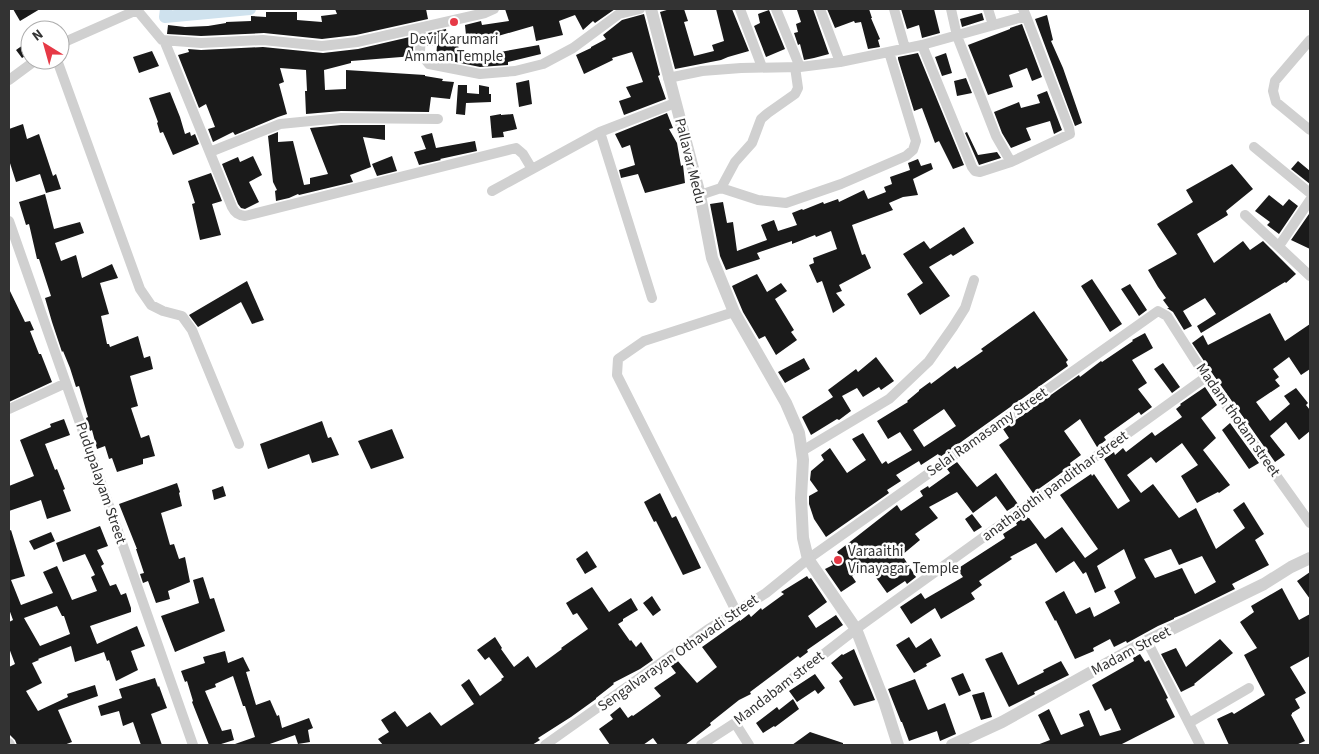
<svg xmlns="http://www.w3.org/2000/svg" width="1319" height="754" viewBox="0 0 1319 754" font-family="'Source Sans 3',sans-serif">
	<style>
		.lines { fill: none; stroke-linecap: round; stroke-linejoin: round }
		.canal { stroke: #cfe2ee; stroke-width: 12 }
		.building { fill: #1a1a1a; fill-rule: evenodd }
		.minor { stroke: #d0d0d0; stroke-width: 10 }
		.tertiary { stroke: #d0d0d0; stroke-width: 12 }
		.poi-dot { fill: #e63946; stroke: #fff; stroke-width: 2 }
		.labels { text-anchor: middle; dominant-baseline: central; stroke-width: 5; stroke-linejoin: round; paint-order: stroke }
		.poi-label { font-size: 15px; fill: #333; stroke: #fff }
		.street-label { font-size: 15px; fill: #333; stroke: #fff }
	</style>
	<rect width="100%" height="100%" fill="#fff"/>
	<g class="lines">
		<!-- canal -->
		<path class="canal" d="M166,9L165,17L250,9"/>
	</g>
	<!-- building -->
	<path class="building" d="M13,9H40L20,21Z
		M335,9H426L428,19L356,35L322,39L264,33L201,36L167,34L168,25L185,27L208,26L226,23V22L251,21V16L266,17V12H297V20L322,22L321,16L337,14Z
		M505,9H615L595,23L593,21L583,30L575,15L559,21L563,35L536,41L533,26L467,45L465,25L481,21L482,25L509,21Z
		M670,9H684L688,21L684,22L694,56L714,51L712,45L724,41L716,9H732L749,51L728,57L721,60L675,69L660,12Z
		M803,9H813L829,54L814,58L804,60L800,44L798,45L794,33L798,32L796,24L801,22L797,10Z
		M827,9H869L872,18H871L880,39L878,40L880,47L868,49L861,22L855,23L854,21L835,28Z
		M901,9H934L940,33L922,38L919,25L907,29Z
		M769,10L785,49L766,57L754,26L760,23L758,14Z
		M982,13L984,20L962,27L960,19Z
		M644,14L660,75L658,76L666,99L624,115L619,101L631,97L626,87L643,82L632,52L612,58L613,60L584,74L576,55L591,48V47L606,39L603,35L622,20Z
		M1047,15L1053,40L1051,41L1063,68L1082,123L1075,126L1035,19Z
		M1022,24L1042,77L1032,81L1027,68L1009,75L1013,87L988,95L968,45L1010,29V28Z
		M446,29L449,45H458L461,59L539,45L541,54L508,62V65L480,67L436,58L437,45L427,46L428,33Z
		M414,36L413,49L414,56L351,61V63L324,70L325,90L346,89V70L425,75V76L443,79L442,81L454,82L450,99L431,97L429,112L341,111L306,114L305,91H307L306,70L280,68L284,82L279,84L287,114L278,117L235,135L233,132L213,142L208,129L215,127L206,104L199,108L178,55L189,52L188,49L201,50L263,47L323,53L358,49Z
		M30,40V53L22,58L16,50Z
		M152,51L159,66L139,73L133,57Z
		M918,53L964,165L953,169L939,141L935,143L922,108L914,111L898,59V57Z
		M946,53L952,73L942,76L935,57Z
		M966,78L972,93L957,96L954,81Z
		M529,80L532,104L519,107L516,83Z
		M458,85H467V93L479,94V85L489,87V94H491V102L466,103L465,115L456,114Z
		M1047,91L1062,130L1054,134L1050,121L1026,128L1031,140L1011,148L1002,133L994,112L1019,102L1021,108L1040,103L1037,95Z
		M170,92L180,117L185,134L190,132L191,136L195,134L199,144L173,155L163,132L160,133L157,123L158,122L149,98Z
		M667,113L673,128L669,129L677,143L681,166L683,165L685,183L645,193L638,174L621,178L619,170L635,165L630,145L622,148L615,134Z
		M501,114V115L513,114L517,129L503,132L504,137L492,138L490,116Z
		M23,124L27,139L39,134L53,176L56,174L61,189L46,193L40,174L16,182L9,160V129Z
		M341,125H385V140L363,137L371,167L350,175L353,182L299,195L298,194L289,198L276,201L275,191L277,190L273,182L268,136L278,132V142L293,141L304,185L310,184V178L328,174L310,128Z
		M967,132L978,155L997,152L1001,158L979,165L965,133Z
		M432,133L436,148L475,141L477,151L440,159L441,160L419,165L414,152L426,149L421,136Z
		M253,156L262,175L249,182L259,202L245,209L241,208L238,204L222,164L238,157L240,162Z
		M392,156L397,171L377,176L372,164Z
		M918,159L921,166L931,163L933,169L913,179L918,195L903,197L889,203L893,210L852,225L862,255L865,254L871,268L839,285L842,291L836,293L845,305L833,313L822,281L817,283L809,265L814,263L813,258L837,249L831,231L816,237L815,235L792,244V241L757,253L760,259L726,270L720,256L710,204L723,202L727,223L733,222L737,251L767,240L761,225L774,220L778,231L797,225L792,213L802,209L803,210L823,202L824,204L838,199L839,202L864,190L868,199L886,192L884,187L892,184L890,177L910,170L908,163Z
		M1298,161L1310,171V184L1291,169Z
		M1232,164L1253,189L1226,211L1228,215L1197,234L1214,263L1243,241L1250,250L1263,241L1296,274L1286,283L1285,282L1201,333L1197,326L1216,314L1205,298L1183,311L1192,326L1184,330L1173,312L1167,308H1169L1163,300L1166,298L1158,287L1148,270L1177,254L1157,224L1193,202L1186,190Z
		M211,173L222,201L212,204L221,235L200,240L192,204L195,203L188,181Z
		M45,194L54,229L80,222L84,233L55,243L61,261L76,255L82,278L112,264L118,278L100,283L109,314L101,316L107,344H109L110,347L138,336L144,358L150,356L153,369L130,376L138,406L131,408L141,438L149,435L155,456L143,459V464L117,472L112,458L109,459L105,446L97,449L92,430L90,431L86,418L88,417L79,386L76,387L70,368L63,351L62,352L52,322L45,298L51,296L39,259H37L29,224L26,225L19,202Z
		M1269,195L1283,206L1289,199L1298,206L1279,234L1267,225L1270,222L1255,211Z
		M1309,214L1310,215V249L1291,240Z
		M964,227L974,243L953,256L951,254L929,267L950,296L920,315L907,294L923,283L903,254L924,241L930,249Z
		M757,274L767,292L781,283L787,291L775,299L794,330L791,332L797,340L776,355L765,336L759,339L743,312L732,286Z
		M1092,279L1122,324L1110,332L1081,286Z
		M247,281L264,320L252,324L241,302L198,327L189,315Z
		M1130,284L1147,310L1139,316L1121,289Z
		M9,289L25,322L30,321L34,330L30,331L39,354H41L52,382L9,402Z
		M1034,311L1068,360L1066,362L1068,366L940,457L938,454L921,465L919,461L896,475L901,481L887,490L889,493L826,537L814,519L809,504V496L818,491L810,480L811,471L824,460L821,455L830,448L847,473L866,460L852,439L863,433L882,464L886,461L888,464L912,450L900,432L888,439L877,421L908,402L907,401L919,391V390L930,382L931,384L955,366L957,369L983,351L981,349ZM944,409L956,426L924,447L913,430Z
		M1270,313L1285,341L1310,324V369L1301,375L1289,357L1273,369L1279,377L1275,380L1280,386L1256,402L1270,421L1290,404L1284,396L1296,388L1308,403L1306,405L1310,410V431L1299,440L1286,422L1270,436L1285,455L1275,462L1212,373L1192,343L1203,335L1208,345Z
		M1145,333L1153,348L1132,360L1147,383L1138,389L1152,407L1141,415L1139,412L1104,437L1106,440L1097,447L1080,419L1064,431L1081,455L1070,463L1071,466L1033,493L999,445L1009,438L1003,429L1079,375L1080,377L1101,361L1102,362L1133,341L1132,340Z
		M876,357L894,381L881,390L879,387L863,397L857,388L842,396L851,411L839,420L837,419L811,435L802,417L833,397L828,390L856,369L858,372Z
		M804,358L810,369L785,383L778,372Z
		M1163,363L1180,387L1172,393L1154,369Z
		M1205,387L1217,405L1201,418L1216,438L1203,450L1230,485L1219,493L1218,492L1197,503L1181,476L1198,465L1182,443L1156,463L1151,457L1127,475L1141,493L1153,484L1179,518L1196,508L1216,549L1245,528L1233,510L1244,502L1264,534L1255,540L1269,565L1232,584L1235,589L1184,614L1174,618V619L1158,626L1127,643L1126,641L1114,647L1110,639L1093,648L1094,651L1075,659L1056,620L1055,621L1045,602L1064,591L1076,614L1090,607L1094,617L1120,603L1114,591L1136,578L1124,549L1097,566L1106,588L1095,593L1086,572L1083,574L1074,561L1056,573L1036,543L1010,557L1012,559L979,581L982,585L971,593L975,599L941,619L935,608L911,624L900,607L921,593L925,599L963,577L957,569L1005,538L1003,534L1017,525L1016,523L1026,515L1028,518H1029L1045,539L1062,527L1085,558L1098,549L1060,495L1091,474L1092,476L1094,474L1118,509L1130,501L1104,459L1114,452L1115,455L1123,448L1126,452L1152,432L1155,436L1182,417L1176,409L1181,405L1180,404ZM1171,549L1179,565L1202,556L1216,582L1195,594L1182,568L1155,578L1144,559Z
		M64,419L70,435L45,444L55,470L57,469L65,489L63,490L71,511L47,519L41,500L9,511V486L34,476L20,440L51,427L50,424Z
		M322,421L328,438L331,437L339,455L312,463L309,454L268,469L260,444Z
		M1230,423L1259,463L1249,469L1222,430Z
		M392,429L404,458L371,469L358,441Z
		M957,462L977,487L996,473L1018,504L1007,511L996,496L973,513L957,492L929,507L938,518L915,534L920,540L902,555L916,577L907,584L905,581L887,593L867,565L852,576L856,582L841,592L825,569L833,565L831,561L840,556L837,552L897,505L901,511L923,496L920,491L928,486L929,488L950,473L947,469Z
		M177,483L180,492L179,493L182,506L161,513L170,545L174,544L179,559L185,557L190,582L168,591L170,599L156,603L148,581L143,583L140,574L144,573L136,549H137L119,504Z
		M223,486L226,496L214,500L212,490Z
		M660,493L672,518L676,516L701,568L683,575L656,521L654,522L644,502Z
		M972,514L982,527L974,532L965,519Z
		M100,526L108,546L97,550L104,564L101,566L110,586L116,584L121,595L126,593L131,608V612L90,626L97,644L137,626L145,646L131,651L138,670L116,681L109,660L107,661L104,652L75,662L71,646L38,659L39,660L32,663L42,683L26,691L38,711L68,697L67,694L95,685L98,696L58,710L72,742L64,745H17L15,740L9,734V667L15,664L9,648V622L13,620L9,609V531L11,530L25,576L11,580L21,605L53,593L43,572L57,566L72,600L97,591L91,577L95,575L85,554L63,562L56,543ZM57,606L62,616H64L70,634L40,646L24,618Z
		M51,532L55,541L34,550L29,541Z
		M587,551L597,567L585,574L576,559Z
		M1310,572V599L1297,581Z
		M807,576L809,579L811,578L827,602L808,616L816,628L836,615L843,625L807,650L808,652L800,658L798,656L750,692L751,694L739,700L710,723L711,725L685,745H658L653,738L643,745H610L599,729L613,719L610,715L620,707L628,718L632,715L633,716L661,696L654,688L676,673L670,665L677,660L697,683L717,667L702,647L740,620V621L749,614L751,617L761,608L762,610L784,594L781,592Z
		M203,577L210,599L214,598L225,631L175,652L161,616L199,603L193,580Z
		M592,587L609,612L631,598L638,610L623,619V621L618,624L630,641L631,640L636,647L641,642L653,660L640,669L613,683L614,684L596,698V699L571,717L538,738L540,740L532,745H383L378,739L389,732L381,720L395,711L407,727L430,712L441,726L474,704L461,685L469,679L480,696L502,680L501,679L504,677L489,657L485,660L477,650L495,637L502,648L501,649L514,667L528,656L536,668L562,649L561,648L588,629L577,613L573,615L566,603Z
		M1282,588L1299,620L1310,614V656L1290,667L1306,693L1295,699L1300,708L1292,713V714L1291,715L1305,741L1296,745H1229L1217,719L1232,712L1234,714L1265,695L1244,655L1257,648L1240,622L1254,612L1251,606Z
		M652,596L661,610L653,616L643,603Z
		M909,637L916,648L931,638L941,656L926,664L927,666L914,673L896,645Z
		M1220,639L1233,653L1194,684L1195,685L1181,692L1161,654L1176,648L1186,667Z
		M854,649L875,700L854,706L839,681L843,678L831,663L842,654L843,655Z
		M225,651L228,663L243,657L250,671L246,672L256,705L270,700L277,716L279,715L282,728L309,718L313,728L308,730L310,742L298,744L295,735L267,745H236L235,744L255,737L245,706H243L233,676L215,684L216,687L205,691L222,731L231,729L234,740L218,745H209L192,702L193,701L187,681L185,682L181,671L205,663L203,657Z
		M1002,652L1018,685L1044,672L1043,670L1061,661L1069,675L1034,692L1035,694L1009,707L985,659Z
		M1140,654L1145,662L1149,660L1168,698L1166,699L1175,717L1120,745H1037L1050,740L1038,715L1049,709L1061,735L1084,726L1079,714L1089,710L1100,736L1121,730L1111,708L1105,711L1092,685L1134,661L1133,658Z
		M963,673L971,691L959,696L951,678Z
		M815,674L825,688L818,694L815,690L797,702L789,691Z
		M155,678L158,687L159,686L167,708L151,714L162,745H141L133,722L123,726L119,711L101,716L98,706L122,698L119,689Z
		M915,679L928,710L945,703L956,734L940,741L937,731L909,741L902,722H901L888,689Z
		M984,692L992,717L981,720L972,695Z
		M793,699L799,709L775,727L774,726L763,733L756,723L777,707L779,710Z
		M810,732L843,743V745H792Z"/>
	<g class="lines">
		<!-- minor -->
		<path class="minor" d="M740,9L762,67
			M776,9L800,67
			M820,9L840,62
			M894,9L905,48
			M951,9L957,36L996,136L1011,162
			M988,9L993,25
			M137,10L162,40L201,43L263,40L322,46L357,42L485,13L494,9
			M421,28L420,53L429,64L480,74L515,71L543,64L573,48L619,14L640,9
			M164,40L232,207C235,213 238,215 245,216L516,148L523,154L532,169
			M1310,40L1275,81L1273,91L1276,102L1310,130
			M60,44L137,10V9
			M922,45L972,167L975,171L980,172L1011,162L1070,134L1069,128L1026,16
			M57,60L140,289L151,305L163,311L182,316L192,330L239,444
			M668,78L702,71L741,68L800,67L840,62L922,45L1026,16L1023,9
			M9,80L36,60
			M1254,147L1310,193
			M210,152L280,124L341,118L438,119
			M721,188L735,162L752,143L761,119L768,113L795,94L798,88L795,67
			M492,191L600,132
			M700,195L721,188L758,200L786,203L841,184L906,156L913,150L916,141L889,52
			M1245,215L1310,276
			M9,221L193,745
			M1279,246L1310,200
			M652,298L600,132L675,103
			M734,312L644,341L618,359L617,375L736,611
			M9,409L66,383
			M802,451L889,399L929,361L953,327L965,308L974,280
			M1147,641L1200,745
			M735,723L749,745
			M1189,723L1249,688
			M9,743L10,745
			M545,745L707,630L766,593L808,559L1158,311L1167,316L1206,377L1310,523
			M701,745L735,723L856,629L1206,377"/>
		<!-- tertiary -->
		<path class="tertiary" d="M651,9L700,195L712,258L734,312L786,403L799,433L803,460L801,498L803,538L808,559L856,629L884,701L898,745
			M952,745L1002,722L1147,641L1264,584L1291,567L1310,558"/>
	</g>
	<!-- markers -->
	<g class="poi-dot">
		<circle cx="454" cy="22" r="5"/>
		<circle cx="838" cy="560" r="5"/>
	</g>
	<g class="labels">
		<!-- poi labels -->
		<g class="poi-label">
			<text x="454" y="39">Devi Karumari<tspan x="454" dy="17">Amman Temple</tspan></text>
			<text x="848" y="551" text-anchor="start">Varaaithi<tspan x="848" dy="17">Vinayagar Temple</tspan></text>
		</g>
		<!-- street labels -->
		<g class="street-label">
			<text transform="translate(690 161) rotate(76)">Pallavar Medu</text>
			<text transform="translate(1238 420) rotate(55)">Madam thotam street</text>
			<text transform="translate(987 432) rotate(-35)">Selai Ramasamy Street</text>
			<text transform="translate(101 483) rotate(71)">Pudupalayam Street</text>
			<text transform="translate(1055 486) rotate(-36)">anathajothi pandithar street</text>
			<text transform="translate(1131 651) rotate(-28)">Madam Street</text>
			<text transform="translate(678 653) rotate(-35)">Sengalvarayan Othavadi Street</text>
			<text transform="translate(779 688) rotate(-38)">Mandabam street</text>
		</g>
	</g>
	<!-- border -->
	<rect width="1319" height="754" fill="none" stroke="#333333" stroke-width="20"/>
	<!-- north arrow -->
	<g transform="translate(45 45) rotate(323)"><circle r="24" fill="#ffffff" stroke="#adadad"/>
	<path d="M0-4L9 19L0 12L-9 19Z" fill="#e63946"/>
	<text y="-8" font-size="14" font-weight="bold" text-anchor="middle" fill="#333333">N</text>
	</g>
</svg>
